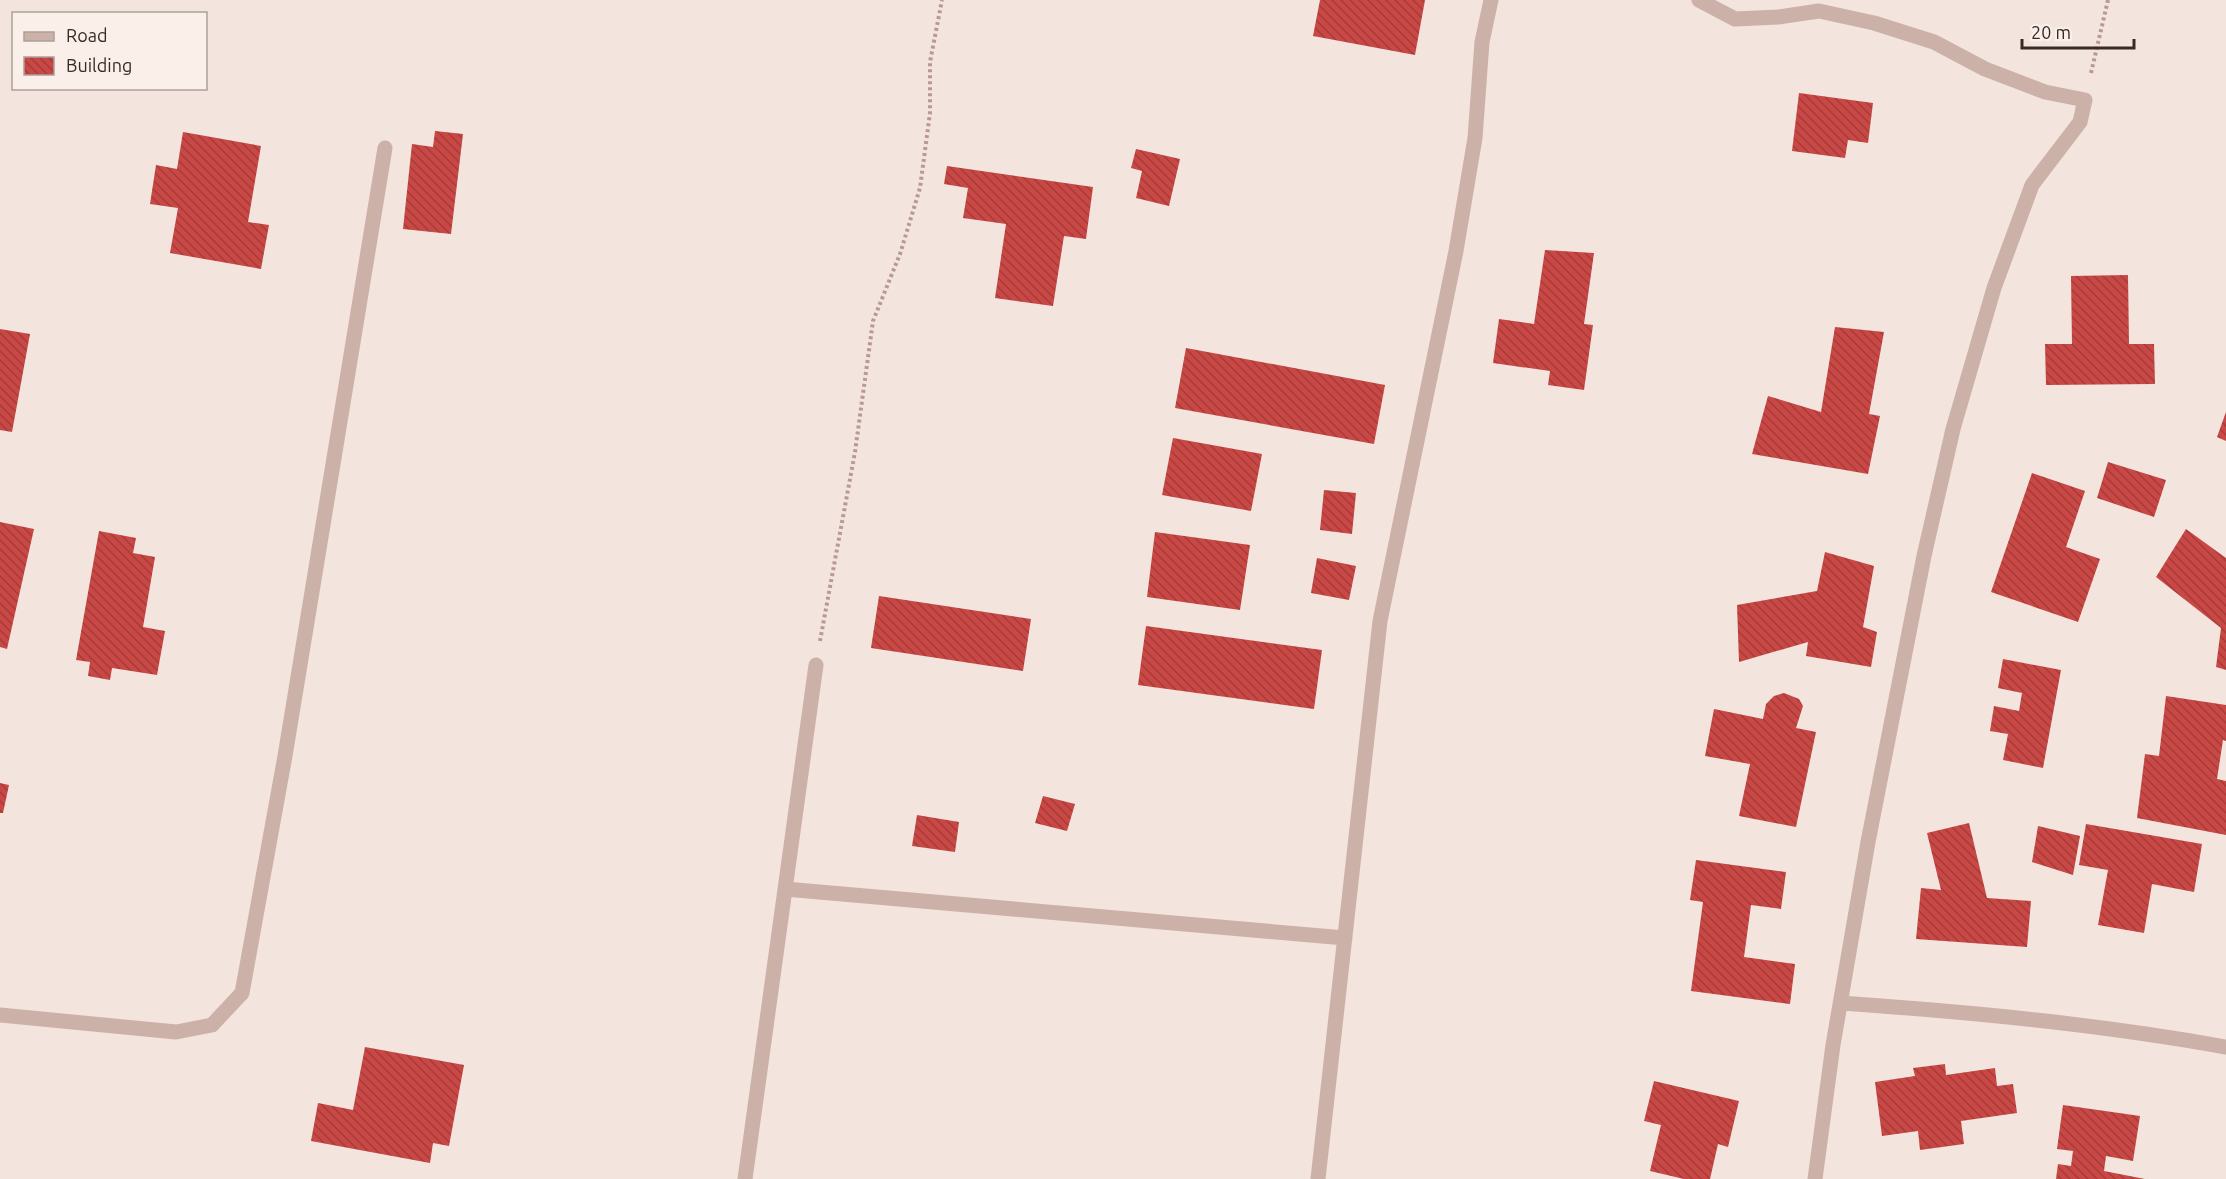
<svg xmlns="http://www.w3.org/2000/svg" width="2226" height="1179" viewBox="0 0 2226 1179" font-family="Ubuntu,sans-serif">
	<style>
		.building { fill: url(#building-back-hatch) }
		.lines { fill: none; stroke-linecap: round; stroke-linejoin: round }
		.path { stroke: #b79a92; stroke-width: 4; stroke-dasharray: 3 3; stroke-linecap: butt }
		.street { stroke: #ccb1a8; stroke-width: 15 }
	</style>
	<defs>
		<pattern id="building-back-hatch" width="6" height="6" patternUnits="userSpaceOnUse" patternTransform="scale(1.5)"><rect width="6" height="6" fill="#c94845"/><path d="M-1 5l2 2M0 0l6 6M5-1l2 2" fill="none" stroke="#a43c3a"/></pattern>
	</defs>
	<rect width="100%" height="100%" fill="#f3e4dd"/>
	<!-- building -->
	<path class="building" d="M1320,0H1425L1415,55L1313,36Z
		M1799,93L1873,103L1868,143L1848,140L1845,158L1792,151Z
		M435,131L463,134L451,234L403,229L412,144L433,147Z
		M183,132L261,146L248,222L269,225L261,269L170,253L178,208L150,204L156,165L177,169Z
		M1136,149L1180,159L1169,206L1136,198L1142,171L1131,168Z
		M947,166L1093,187L1086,239L1064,236L1053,306L995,298L1006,224L963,218L968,188L944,184Z
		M1545,250L1594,253L1584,324L1593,325L1584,390L1548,385L1550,371L1493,363L1499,319L1534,324Z
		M2128,275L2129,344H2154L2155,384L2046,385L2045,344H2072L2071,276Z
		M1835,327L1884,332L1869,414L1880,416L1868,474L1752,454L1768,396L1821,412Z
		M0,329L30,334L12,432L0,430Z
		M1186,348L1385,385L1374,444L1175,408Z
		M2226,412V441L2217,437Z
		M1173,438L1262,454L1251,511L1162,495Z
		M2108,462L2166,480L2154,517L2097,498Z
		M2032,473L2085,491L2066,547L2100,559L2078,622L1991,592Z
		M1324,490L1356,493L1352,534L1320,530Z
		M0,522L34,529L7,649L0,647Z
		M2186,529L2226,558V670L2216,667L2221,628L2156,577Z
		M99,531L136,538L133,553L155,557L143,627L165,631L157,675L112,668L110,680L88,676L90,662L76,660Z
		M1155,532L1250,545L1240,610L1147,597Z
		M1825,552L1874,566L1863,627L1877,632L1871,667L1806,656L1808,642L1739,662L1737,605L1817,591Z
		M1317,558L1356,566L1349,600L1311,593Z
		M879,596L1031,619L1023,671L871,648Z
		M1146,626L1322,650L1314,709L1138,685Z
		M2003,659L2061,670L2043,768L2003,760L2008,734L1990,731L1994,706L2019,711L2022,693L1998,688Z
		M1784,693L1799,699L1803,706L1796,728L1816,732L1796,827L1739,816L1750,764L1705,756L1714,709L1763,719L1766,704L1774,696Z
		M2166,696L2226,705V741L2223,740L2217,779L2226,781V835L2137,818L2145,754L2159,756Z
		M0,783L9,785L3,813H0Z
		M1043,796L1075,804L1067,831L1035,823Z
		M917,815L959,822L955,852L912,846Z
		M1969,823L1987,898L2031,901L2027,947L1916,939L1921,888L1941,890L1927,833Z
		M2086,824L2202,844L2194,892L2152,884L2144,933L2098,925L2108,870L2079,865Z
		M2038,826L2080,836L2073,875L2032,862Z
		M1696,860L1786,872L1781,909L1751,905L1744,957L1795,964L1790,1004L1691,991L1703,902L1690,900Z
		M365,1047L464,1065L449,1146L433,1143L430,1163L311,1141L318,1103L353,1110Z
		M1945,1064L1946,1075L1995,1068L1997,1086L2013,1084L2017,1113L1961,1121L1964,1144L1920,1150L1918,1131L1882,1136L1875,1082L1915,1076L1913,1068Z
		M1654,1081L1739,1101L1728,1147L1718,1144L1710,1179H1684L1650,1171L1661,1125L1644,1121Z
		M2063,1105L2140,1116L2133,1161L2106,1156L2104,1171L2145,1179H2056L2058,1164L2071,1166L2073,1151L2057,1149Z"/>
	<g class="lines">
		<!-- path -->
		<path class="path" d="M2091,73L2108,0
			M820,641L855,452L873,321L900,254L920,188L930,113V62L942,0"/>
		<!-- street -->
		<path class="street" d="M1699,0L1735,19L1778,17L1819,11L1874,23L1934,42L1985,69L2045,92L2085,100L2080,122L2032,185L1994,288L1953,429L1924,556L1868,842L1833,1045L1815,1179
			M785,889L1345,938
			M1841,1003C1970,1012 2098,1024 2226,1047
			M0,1015L176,1032L212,1025L242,993L285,756L385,148
			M745,1179L816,665
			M1318,1179L1380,621L1456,251L1475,138L1482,42L1491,0"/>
	</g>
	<!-- legend -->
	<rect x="12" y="12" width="195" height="78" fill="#faefe9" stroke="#aca09c" stroke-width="1.5"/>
	<rect x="24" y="32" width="30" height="9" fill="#ccb1a8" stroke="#aca09c" stroke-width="1.5"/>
	<text x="66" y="42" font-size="18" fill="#382a28">Road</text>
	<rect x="24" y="57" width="30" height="18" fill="url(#building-back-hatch)" stroke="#aca09c" stroke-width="1.5"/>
	<text x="66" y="72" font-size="18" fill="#382a28">Building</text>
	<!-- scale -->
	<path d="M2022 39v9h112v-9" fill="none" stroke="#382a28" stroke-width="3"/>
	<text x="2031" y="39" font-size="18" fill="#382a28" stroke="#faefe9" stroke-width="4.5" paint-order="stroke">20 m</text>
</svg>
